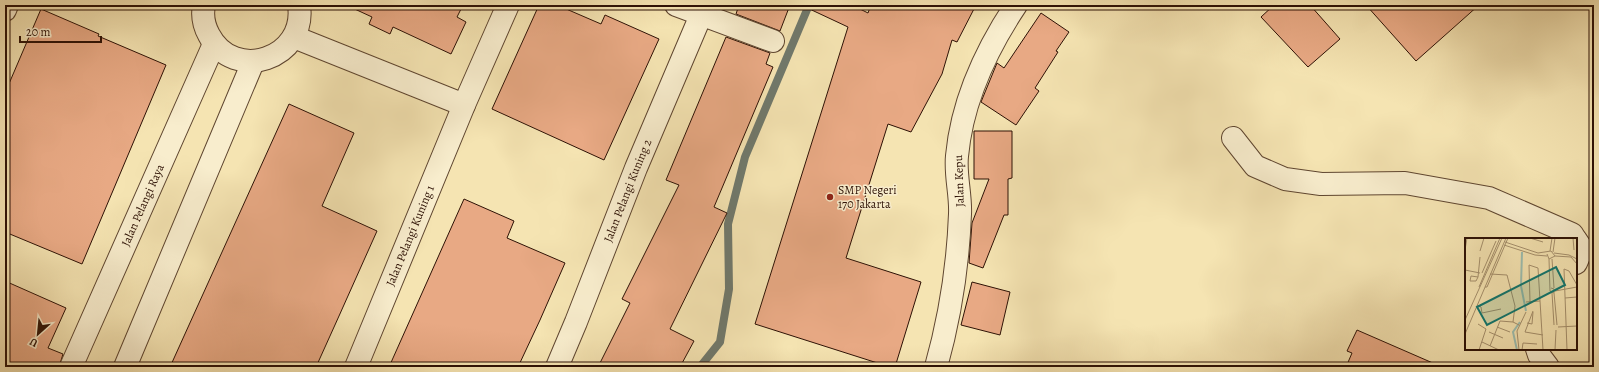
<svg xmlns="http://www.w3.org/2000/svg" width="1599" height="372" viewBox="0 0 1599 372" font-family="Alegreya,serif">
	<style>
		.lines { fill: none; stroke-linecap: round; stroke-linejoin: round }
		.stream { stroke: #70796c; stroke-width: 8 }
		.building { fill: #e8a984; stroke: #2d1105 }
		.minor-casing { stroke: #5f4630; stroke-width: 24 }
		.minor { stroke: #f8edcd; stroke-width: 22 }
		.poi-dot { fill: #8f2418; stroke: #f8edcd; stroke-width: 1.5 }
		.labels { text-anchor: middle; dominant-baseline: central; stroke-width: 3; stroke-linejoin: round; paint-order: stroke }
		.street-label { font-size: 12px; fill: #2d1105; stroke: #f8edcd }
		.poi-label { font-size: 12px; fill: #2d1105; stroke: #f8edcd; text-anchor: start }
		.inset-river { fill: none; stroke: #9cbeb0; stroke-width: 2 }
		.inset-road { fill: none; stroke: #a5906d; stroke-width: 1 }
		.view { fill: #0f766e; fill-opacity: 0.15; stroke: #0f766e; stroke-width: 2 }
		.inset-edge { fill: none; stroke: #2d1105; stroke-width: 2 }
	</style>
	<rect width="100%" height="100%" fill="#f5e4b2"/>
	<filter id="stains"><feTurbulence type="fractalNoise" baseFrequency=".005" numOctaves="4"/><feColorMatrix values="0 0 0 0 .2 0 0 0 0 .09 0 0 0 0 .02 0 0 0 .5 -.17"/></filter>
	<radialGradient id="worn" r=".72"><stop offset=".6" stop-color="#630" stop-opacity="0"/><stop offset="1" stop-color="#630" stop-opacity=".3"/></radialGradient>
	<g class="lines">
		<!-- stream -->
		<path class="stream" d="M700,367L720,342L729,289L728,224L745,157L809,5"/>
	</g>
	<!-- building -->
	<path class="building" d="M346,5H463L457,17L466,22L451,54L393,27L390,34L369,24L372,17Z
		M539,5H557L601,24L605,15L659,39L604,160L492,109Z
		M739,5H790L780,31L736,14Z
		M801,5H852L868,13L871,5H976L957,42L952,40L942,74L911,132L888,124L846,258L921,282L895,367H890L755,324L848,27Z
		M1274,5H1310L1340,39L1308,67L1261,17Z
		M1366,5H1479L1416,61Z
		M41,9L99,34L98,36L166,65L82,264L5,232V93Z
		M1041,13L1069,32L1056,51L1058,52L1035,88L1039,91L1016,125L981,102L997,63L1004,68Z
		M726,37L770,53L766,64L773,67L714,207L727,213L670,329L694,341L680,367H598L630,303L622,299L679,185L666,180Z
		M289,104L354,133L322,206L377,231L339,316L316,367H170Z
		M974,131H1012V178L1008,179V215H1004L983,268L969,263L972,223L989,179H974Z
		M464,199L514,221L507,238L565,263L540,320L518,367H389Z
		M5,281L66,308L48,348L63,354L59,367H5Z
		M972,282L1010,292L1000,335L961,325Z
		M1357,330L1442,367H1346L1352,353L1347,351Z"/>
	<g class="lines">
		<defs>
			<g id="minor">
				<path d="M204,5C202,15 204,26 209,35C234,83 307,59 299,5"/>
				<path d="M676,5L773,41"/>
				<path d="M5,10L7,5"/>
				<path d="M294,37L464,105"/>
				<path d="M1233,138L1255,166L1285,179L1321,184L1405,183L1489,198L1572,234L1575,239"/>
				<path d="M1576,240L1582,249L1576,263"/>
				<path d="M1537,349L1539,355L1548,367"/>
				<path id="s1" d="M71,367L214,44"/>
				<path d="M125,367L253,62"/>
				<path id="s2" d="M356,367L464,105L508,5"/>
				<path id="s3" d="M557,367L576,322L636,168L701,15"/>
				<path d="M936,367C950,317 958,266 960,214C961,195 955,175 957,156C962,101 986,50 1016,5"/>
			</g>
		</defs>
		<!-- minor casing -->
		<use href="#minor" class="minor-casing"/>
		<!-- minor -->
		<use href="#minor" class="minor"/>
	</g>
	<!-- markers -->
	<circle class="poi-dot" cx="830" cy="197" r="4"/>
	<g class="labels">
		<!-- street labels -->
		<g class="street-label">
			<text transform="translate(959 181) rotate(-92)">Jalan Kepu</text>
			<text stroke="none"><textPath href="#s3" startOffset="190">Jalan Pelangi Kuning 2</textPath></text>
			<text stroke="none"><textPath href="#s1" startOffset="177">Jalan Pelangi Raya</textPath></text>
			<text stroke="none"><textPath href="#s2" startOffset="142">Jalan Pelangi Kuning 1</textPath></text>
		</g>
		<!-- poi labels -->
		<g class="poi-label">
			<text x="838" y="190">SMP Negeri<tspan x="838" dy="14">170 Jakarta</tspan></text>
		</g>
	</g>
	<!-- overview -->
	<g transform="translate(1465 238)">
		<rect width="112" height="112" fill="#f5e4b2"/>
		<path class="inset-river" d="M57,14L56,48L61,73M52,112L48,94L55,84"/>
		<path class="inset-road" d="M65,0L78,4M108,0L109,12M40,4L73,15L86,13L90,18L84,21L82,16M39,7L70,17L82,18M0,12L2,0M15,13L19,0M85,13L87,0M88,14L90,0M89,15L104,17L112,21M90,18L106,19L112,26M84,21L85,53L89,55V51L86,50M87,21L89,50M0,32L15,35M17,35L31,3M25,36L42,37L50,68L48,84L54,87M13,39L6,38L5,43H11L13,39L15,19M14,49L35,0M20,49H22L43,0M90,53L112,49M87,55L89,87M89,55L92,87M100,60L112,59M61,64L75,63M65,64L64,27L73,30L78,112M12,67L16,69L17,75L36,71M68,73L60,94L78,97M0,82L37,0M62,85L67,86L68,74M13,86L21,91L14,112M32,89L45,94M93,89L112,88M24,94L38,100M0,96L41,0M17,104L34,112M25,108L35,83L48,84M54,112L52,93L61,74M57,112L58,105L72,106M90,112L91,92M102,112L99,31L104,33L112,47"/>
		<path class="view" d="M91,29L100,47L22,87L12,69Z"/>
		<rect width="112" height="112" class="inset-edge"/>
	</g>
	<!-- margin -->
	<rect width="1599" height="372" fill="none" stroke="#f5e4b2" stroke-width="20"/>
	<rect x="6" y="6" width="1587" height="360" fill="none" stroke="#2d1105" stroke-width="2"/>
	<rect x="10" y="10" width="1579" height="352" fill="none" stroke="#2d1105"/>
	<!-- north arrow -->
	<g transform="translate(38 334) rotate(207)" stroke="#f8edcd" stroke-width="3" paint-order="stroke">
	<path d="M0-3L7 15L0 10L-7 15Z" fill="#2d1105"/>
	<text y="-6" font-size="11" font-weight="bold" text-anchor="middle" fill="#2d1105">U</text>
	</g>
	<!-- scale -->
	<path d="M20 36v6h81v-6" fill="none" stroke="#2d1105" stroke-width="2"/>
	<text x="26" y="36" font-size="12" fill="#2d1105" stroke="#f8edcd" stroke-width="3" paint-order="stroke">20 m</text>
	<rect width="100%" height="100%" filter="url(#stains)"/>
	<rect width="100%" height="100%" fill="url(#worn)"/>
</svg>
